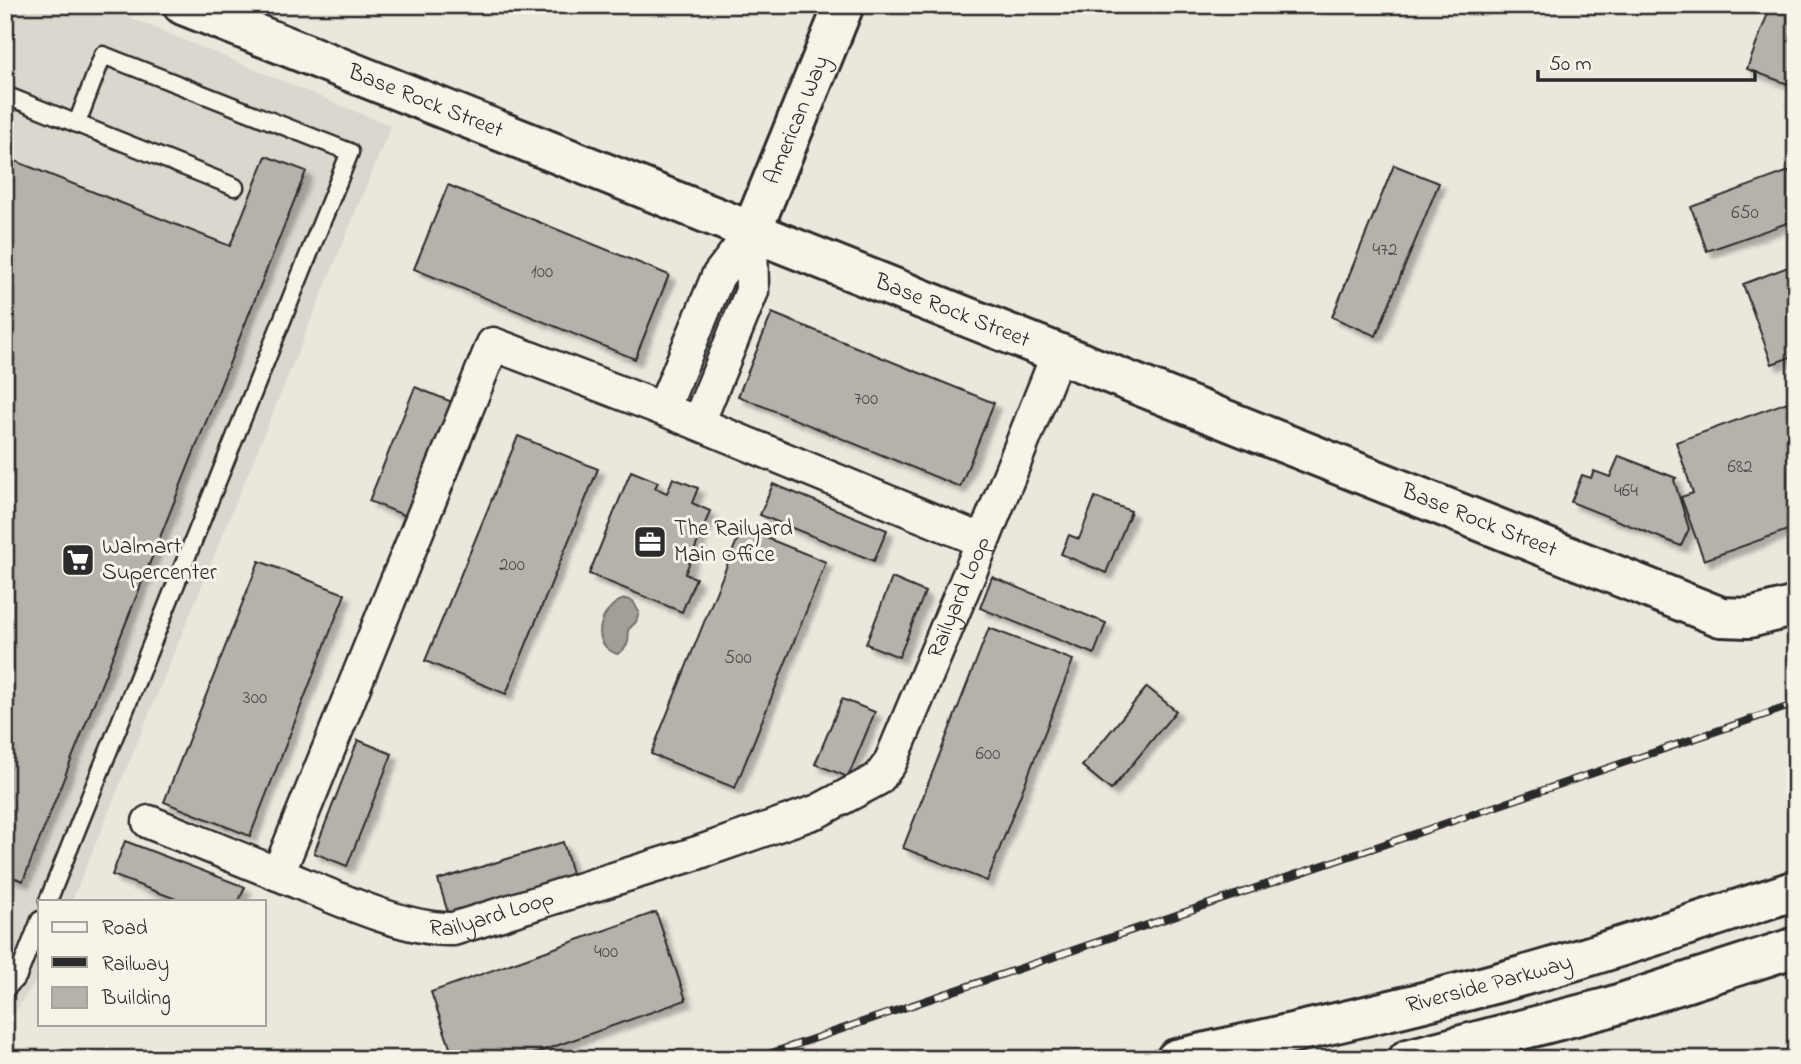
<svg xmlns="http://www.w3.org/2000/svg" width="1801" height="1064" viewBox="0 0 1801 1064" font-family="'Indie Flower',sans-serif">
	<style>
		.built { fill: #dbd7ce }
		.water { fill: #a29f98; stroke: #72716c; stroke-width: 2 }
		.building { fill: #b5b2ab; stroke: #2b2b2b; stroke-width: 2; filter: url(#shadow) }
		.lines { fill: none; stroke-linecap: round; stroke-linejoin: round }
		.service-casing { stroke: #2b2b2b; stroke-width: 21 }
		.minor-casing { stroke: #2b2b2b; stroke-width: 37 }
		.tertiary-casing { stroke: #2b2b2b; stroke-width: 44 }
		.primary-casing { stroke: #2b2b2b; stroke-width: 44 }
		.service { stroke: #f7f3e8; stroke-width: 16 }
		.minor { stroke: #f7f3e8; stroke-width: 32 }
		.tertiary { stroke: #f7f3e8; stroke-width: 38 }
		.primary { stroke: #f7f3e8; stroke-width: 38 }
		.rail-casing { stroke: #2b2b2b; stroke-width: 8 }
		.rail { stroke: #f7f3e8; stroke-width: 5; stroke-dasharray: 16; stroke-linecap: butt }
		.labels { text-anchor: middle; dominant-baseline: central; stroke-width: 6; stroke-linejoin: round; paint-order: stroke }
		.number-label { font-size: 19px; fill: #4e4d4b }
		.street-label { font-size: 23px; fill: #2b2b2b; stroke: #f7f3e8 }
		.poi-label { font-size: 23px; fill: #2b2b2b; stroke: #f7f3e8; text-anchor: start }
	</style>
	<defs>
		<filter id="shadow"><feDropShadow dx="6" dy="6" stdDeviation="2" flood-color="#0004"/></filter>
	</defs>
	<rect width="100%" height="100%" fill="#ebe7dd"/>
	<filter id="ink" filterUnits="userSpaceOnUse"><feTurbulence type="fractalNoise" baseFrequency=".0143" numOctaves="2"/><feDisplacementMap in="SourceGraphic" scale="14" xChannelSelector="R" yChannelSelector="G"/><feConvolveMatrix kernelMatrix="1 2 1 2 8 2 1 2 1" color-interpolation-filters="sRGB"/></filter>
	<g filter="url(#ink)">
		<!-- built -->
		<path class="built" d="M5,5H99L391,126L72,901H40V975L5,1026Z"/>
		<!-- water -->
		<path class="water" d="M626,599L633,601L639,612L636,622L628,630C630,642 627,649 617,654C584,642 606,601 626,599Z"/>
		<!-- building -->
		<path class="building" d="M1771,5L1796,13V87L1747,69Z
			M266,156L306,171L23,881L5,874V157L230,246Z
			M1394,165L1439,183L1376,336L1332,317Z
			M1789,171L1791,175L1796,173V220L1707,251L1691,207Z
			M448,185L669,275L635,359L414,269Z
			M1796,264V355L1772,364L1743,284Z
			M772,313L994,403L960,487L738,396Z
			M415,387L452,402L406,516L369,501Z
			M1796,399V527L1704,560L1681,497L1693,493L1676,442Z
			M518,436L598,469L506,694L425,661Z
			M1619,456L1676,478L1674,480L1689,529L1681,546L1571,502L1582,475L1591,478L1594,471L1610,477Z
			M631,471L658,482L655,488L667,493L673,478L698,488L692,503L710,511L685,574L696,578L682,612L589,574Z
			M773,484L887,530L874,561L760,515Z
			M1095,497L1131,511L1106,573L1061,554L1069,535L1079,539Z
			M742,528L826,562L735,788L651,754Z
			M259,561L345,594L250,836L164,802Z
			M992,577L1106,623L1094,654L980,608Z
			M892,578L925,592L899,657L866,644Z
			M989,628L1073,660L987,881L903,848Z
			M1147,687L1176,711L1111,790L1082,766Z
			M842,699L875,712L848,777L815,764Z
			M358,740L392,754L347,866L314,853Z
			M125,841L245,887L239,901H181L112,875Z
			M563,842L573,877L449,916L438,880Z
			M656,912L686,1000L519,1059H454L431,992Z"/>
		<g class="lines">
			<defs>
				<path id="service" d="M5,95L235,187
					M48,901L350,152L103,55L77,123
					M5,990L18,976L40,920"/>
				<g id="minor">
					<path d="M663,409L718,276L751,233L752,291L698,423"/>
					<path id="s1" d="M983,541L663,409L493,344L278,874C325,893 404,931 453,929L697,853L818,811L878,779L890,763L983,541L1058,354"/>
					<path d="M149,822L278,874"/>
				</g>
				<g id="tertiary">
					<path id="s2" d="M183,5L1721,617L1749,618L1796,606"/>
					<path id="s3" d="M751,233L844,5"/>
				</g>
				<g id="primary">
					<path id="s4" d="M1176,1059C1292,1033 1408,1008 1522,976C1614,950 1705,920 1796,890"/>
					<path d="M1408,1059L1606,1008L1796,947"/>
				</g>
			</defs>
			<!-- service casing -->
			<use href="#service" class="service-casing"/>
			<!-- minor casing -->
			<use href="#minor" class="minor-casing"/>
			<!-- tertiary casing -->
			<use href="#tertiary" class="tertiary-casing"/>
			<!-- primary casing -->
			<use href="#primary" class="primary-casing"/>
			<!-- service -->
			<use href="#service" class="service"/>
			<!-- minor -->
			<use href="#minor" class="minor"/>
			<!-- tertiary -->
			<use href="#tertiary" class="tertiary"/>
			<!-- primary -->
			<use href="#primary" class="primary"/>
			<defs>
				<path id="rail" d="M754,1059L1796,704"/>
			</defs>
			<!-- rail casing -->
			<use href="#rail" class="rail-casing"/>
			<!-- rail -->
			<use href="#rail" class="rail"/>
		</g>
	</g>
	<!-- icons -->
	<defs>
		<symbol id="office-square" viewBox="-11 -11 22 22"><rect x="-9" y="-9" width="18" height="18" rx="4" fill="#2b2b2b" stroke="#f7f3e8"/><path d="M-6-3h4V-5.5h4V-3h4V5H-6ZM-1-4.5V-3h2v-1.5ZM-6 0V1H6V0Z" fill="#fff"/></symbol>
		<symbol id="supermarket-square" viewBox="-11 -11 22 22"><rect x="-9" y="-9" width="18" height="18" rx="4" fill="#2b2b2b" stroke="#f7f3e8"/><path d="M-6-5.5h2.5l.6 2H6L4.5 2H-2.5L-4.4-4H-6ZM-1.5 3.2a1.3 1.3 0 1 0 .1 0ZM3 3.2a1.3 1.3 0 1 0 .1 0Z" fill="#fff"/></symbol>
	</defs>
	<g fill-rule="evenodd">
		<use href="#office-square" x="631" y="523" width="38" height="38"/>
		<use href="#supermarket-square" x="59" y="541" width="38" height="38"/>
	</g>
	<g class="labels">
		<!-- number labels -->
		<g class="number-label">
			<text x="1745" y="213">650</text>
			<text x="1385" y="250">472</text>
			<text x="542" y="272">100</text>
			<text x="866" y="399">700</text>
			<text x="1740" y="467">682</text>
			<text x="1626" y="491">464</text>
			<text x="512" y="565">200</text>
			<text x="738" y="658">500</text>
			<text x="255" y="698">300</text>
			<text x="988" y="754">600</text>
			<text x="606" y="952">400</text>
		</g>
		<!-- street labels -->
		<g class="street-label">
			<text stroke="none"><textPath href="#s2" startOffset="261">Base Rock Street</textPath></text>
			<text stroke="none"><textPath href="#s3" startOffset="122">American Way</textPath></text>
			<text stroke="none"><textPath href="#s2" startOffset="828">Base Rock Street</textPath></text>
			<text stroke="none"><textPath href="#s2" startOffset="1395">Base Rock Street</textPath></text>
			<text stroke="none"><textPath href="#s1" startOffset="1936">Railyard Loop</textPath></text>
			<text stroke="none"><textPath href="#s1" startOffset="1325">Railyard Loop</textPath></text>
			<text stroke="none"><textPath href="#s4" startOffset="322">Riverside Parkway</textPath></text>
		</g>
		<!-- poi labels -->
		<g class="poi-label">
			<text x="674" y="529">The Railyard<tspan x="674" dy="26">Main Office</tspan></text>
			<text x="102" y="547">Walmart<tspan x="102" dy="26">Supercenter</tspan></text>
		</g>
	</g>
	<!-- margin -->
	<rect width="1801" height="1064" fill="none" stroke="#f7f3e8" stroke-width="28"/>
	<rect x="14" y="14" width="1773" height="1036" fill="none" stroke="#2b2b2b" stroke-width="2.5" filter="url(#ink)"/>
	<!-- legend -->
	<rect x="38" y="900" width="228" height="126" fill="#f7f3e8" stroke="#a5a39c" stroke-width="2"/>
	<rect x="52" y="922" width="35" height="10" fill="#f7f3e8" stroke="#a5a39c" stroke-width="2"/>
	<text x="102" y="934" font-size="21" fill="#2b2b2b">Road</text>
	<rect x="52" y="957" width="35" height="10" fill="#2b2b2b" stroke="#a5a39c" stroke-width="2"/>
	<text x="102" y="970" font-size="21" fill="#2b2b2b">Railway</text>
	<rect x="52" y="987" width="35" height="21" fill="#b5b2ab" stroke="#a5a39c" stroke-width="2"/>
	<text x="102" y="1004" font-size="21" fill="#2b2b2b">Building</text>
	<!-- scale -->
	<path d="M1538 70v10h217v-10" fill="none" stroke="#2b2b2b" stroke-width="3.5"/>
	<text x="1549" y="70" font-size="21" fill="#2b2b2b" stroke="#f7f3e8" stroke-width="5" paint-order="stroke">50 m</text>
</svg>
